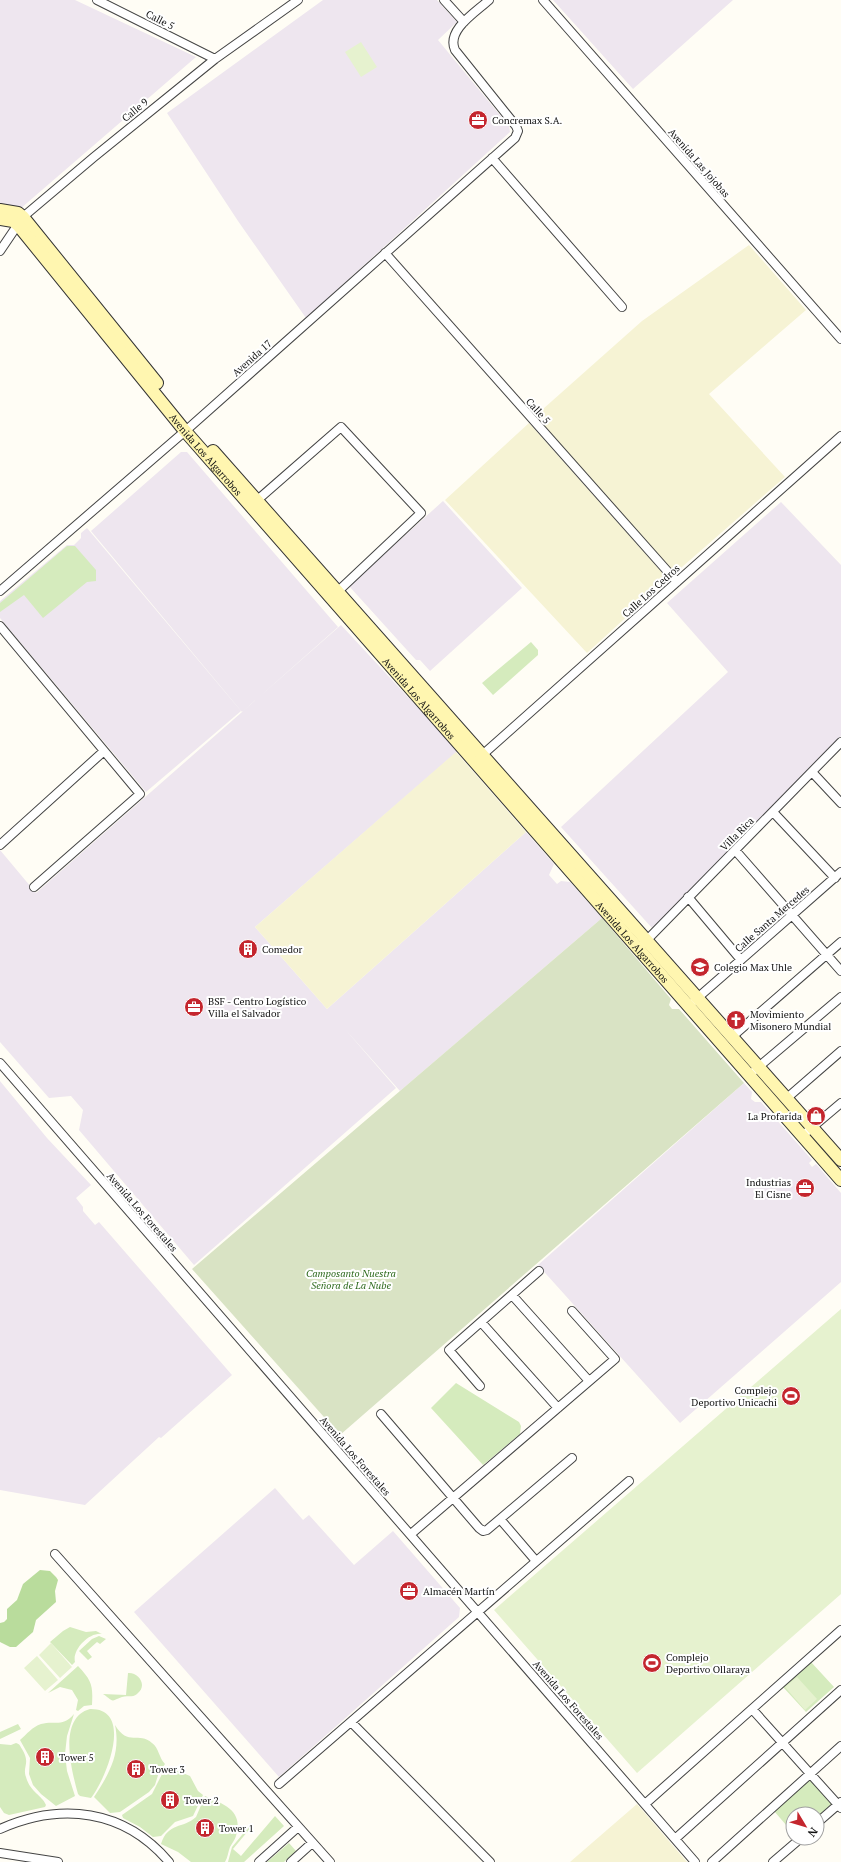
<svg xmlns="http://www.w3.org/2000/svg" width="841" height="1862" viewBox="0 0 841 1862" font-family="'PT Serif',serif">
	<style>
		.industrial { fill: #eee6ef }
		.farmland { fill: #f6f3d4 }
		.green { fill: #d5ebbd }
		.forest { fill: #b9dc9c }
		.cemetery { fill: #d9e3c4 }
		.pitch { fill: #e6f2cf }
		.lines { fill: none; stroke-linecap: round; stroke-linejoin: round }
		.street-casing { stroke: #444; stroke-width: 10 }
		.secondary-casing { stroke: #333; stroke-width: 14 }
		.street { stroke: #fff; stroke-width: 8 }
		.secondary { stroke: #fff6b0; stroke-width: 12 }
		.labels { text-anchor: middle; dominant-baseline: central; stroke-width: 4; stroke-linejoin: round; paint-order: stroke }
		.street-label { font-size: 10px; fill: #111; stroke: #fff }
		.poi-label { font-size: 10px; fill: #111; stroke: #fff; text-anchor: start }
		.park-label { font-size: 10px; font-style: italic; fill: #2f6b1f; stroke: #fff }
	</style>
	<rect width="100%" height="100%" fill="#fffdf5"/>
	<!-- industrial -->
	<path class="industrial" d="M0,0H75L196,57L20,209L0,205Z
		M323,0H437L457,22L438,40L509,126L510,132L306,318L238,221L167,113Z
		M553,0H733L633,89Z
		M181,452H187L338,627L242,712L91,531Z
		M443,501L522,588L430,671L420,660H416L349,586Z
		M781,502L841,565V736L652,928L561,827L728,672L667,603Z
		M87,528L241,711L146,792L0,618V601L67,545H74L81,538V533Z
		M341,625L458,751L255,927L327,1009L526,832L554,864L549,875L557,884L561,881L570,882L602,918L400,1091L344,1028L396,1088L194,1265L79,1130L83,1110L71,1096L49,1098L0,1042V850L36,893Z
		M0,1081L47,1138L91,1185L76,1198L83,1207V1211L95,1225L99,1222L232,1375L161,1438L159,1437L85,1505L0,1490Z
		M744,1083L752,1092L751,1099L755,1102H761L812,1160L809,1163L812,1167L816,1164L841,1193V1282L680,1423L538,1265Z
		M275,1488L303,1520L309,1515L354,1565L393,1531L460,1608L459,1617L279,1777L134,1612Z"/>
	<!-- farmland -->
	<path class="farmland" d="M749,245L806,310L709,394L785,477L674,574L534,417L642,321Z
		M529,423L668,579L587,653L445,500Z
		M456,752L526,832L327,1009L255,927Z
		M637,1804L687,1862H570Z"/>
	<!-- green -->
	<path class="green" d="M67,546H75L96,570V581L87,582L43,618L24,595L0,612V603Z
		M531,642L538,650V655L493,695L482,683Z
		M456,1383L519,1422L521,1426L520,1434L483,1465L431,1408Z
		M70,1627L86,1632L96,1631L102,1634C89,1632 72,1650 75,1662L72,1665L50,1642L63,1631Z
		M99,1636L106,1639L100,1644L97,1642L87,1651L92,1657L88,1660L79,1651L92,1639Z
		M811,1662L834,1687L806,1712L783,1687Z
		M78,1666C92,1681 93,1685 92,1705L84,1706L78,1711L76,1710L78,1700L72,1690L60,1687L48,1693Z
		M128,1673C139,1672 148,1686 137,1694C132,1698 127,1695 122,1697C109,1702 115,1702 103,1694L126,1695Z
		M90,1709C135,1708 106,1779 91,1798L80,1796L78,1794C72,1772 57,1718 90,1709Z
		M74,1714L67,1736L65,1754L67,1771L75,1796L56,1806L41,1794L33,1785L29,1774L30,1758L20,1740C27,1734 32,1727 41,1724C55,1720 62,1728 74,1714Z
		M18,1724L21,1729L0,1739V1732Z
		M115,1725C128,1747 139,1731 152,1743C159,1748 159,1758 165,1764L159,1772L155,1785L149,1792L120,1812L110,1813L94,1797C109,1774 121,1754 115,1725Z
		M16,1743C20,1744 20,1746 22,1749C31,1764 22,1766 26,1777C30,1792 42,1795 46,1805L45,1807L9,1815L4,1813L0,1807V1744L11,1745Z
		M166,1766L190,1776L198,1791L203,1795L193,1816L175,1822L161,1836L153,1837L140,1827L123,1818L122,1815L152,1794Z
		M811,1778L835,1805L817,1821V1814H793V1833L774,1811Z
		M205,1796C223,1804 244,1810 236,1836C235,1840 232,1843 230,1847C228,1852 228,1857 225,1862H191L178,1852L161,1844C168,1822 183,1829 196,1817Z
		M275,1816L284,1826L244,1862H228L232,1847L251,1824L253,1825L233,1849L241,1856Z
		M289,1843L296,1851L284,1862H267Z"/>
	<!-- forest -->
	<path class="forest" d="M40,1570L50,1571L56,1577L58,1580L55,1591L56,1602L36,1620L33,1632L16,1647H10L0,1642V1623L4,1622L7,1619V1609L17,1600L23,1584Z"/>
	<!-- cemetery -->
	<path class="cemetery" d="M602,918L671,999L669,1005L672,1009H679L744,1083L340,1435L192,1269Z"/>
	<!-- pitch -->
	<path class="pitch" d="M361,42L377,67L361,77L345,52Z
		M841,1309V1594L637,1773L494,1610Z
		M51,1643L72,1667L60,1678L39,1655Z
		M37,1656L58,1680L45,1691L24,1668Z
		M797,1677L817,1699L805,1710L785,1687Z"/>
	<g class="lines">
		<defs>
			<path id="street" d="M97,0L215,59
				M444,0L464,22
				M543,0L841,339
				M492,158L622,307
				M0,251L23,217L94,157L215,59L298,0
				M385,253L677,582
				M254,503L341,427L421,513L334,595
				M0,591L191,426L515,138L518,131L516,126L455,50C446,30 476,12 489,0
				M0,626L140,794L34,887
				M480,757L841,436
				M812,772L841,803
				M773,812L835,878
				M0,845L104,751
				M735,850L841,971
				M688,897L741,960
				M644,943L841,742
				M694,1001L841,872
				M733,1036L841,942
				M0,1063L695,1862
				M755,1070L841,997
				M787,1098L841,1051
				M802,1136L841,1103
				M512,1295L589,1381
				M481,1322L558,1408
				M480,1386L449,1350L539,1271
				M381,1414L479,1528L483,1531L487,1530L500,1519L572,1458
				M500,1519L536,1561
				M411,1534L615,1359L572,1311
				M55,1554L330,1862
				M752,1709L841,1808
				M351,1722L490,1862
				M279,1784L629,1481
				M645,1804L841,1630
				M817,1823L841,1802
				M0,1829C61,1802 124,1809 169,1862
				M675,1839L841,1690
				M0,1853L58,1862
				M259,1862L298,1827
				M291,1862L312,1843
				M712,1862L841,1746
				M773,1862L801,1838"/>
			<g id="secondary">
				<path d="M0,210L18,213L23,217L157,383"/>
				<path id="s1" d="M0,219L13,221L18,225L185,431L841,1180"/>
				<path d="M213,451L841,1160"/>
			</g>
		</defs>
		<!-- street casing -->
		<use href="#street" class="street-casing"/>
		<!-- secondary casing -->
		<use href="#secondary" class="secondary-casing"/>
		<!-- street -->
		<use href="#street" class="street"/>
		<!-- secondary -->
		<use href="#secondary" class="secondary"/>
	</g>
	<!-- icons -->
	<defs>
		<symbol id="office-disc" viewBox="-11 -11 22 22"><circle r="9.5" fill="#c4262e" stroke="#fff"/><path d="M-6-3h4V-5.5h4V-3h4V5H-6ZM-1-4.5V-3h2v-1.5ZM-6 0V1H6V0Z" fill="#fff"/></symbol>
		<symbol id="building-disc" viewBox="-11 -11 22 22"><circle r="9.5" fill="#c4262e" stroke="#fff"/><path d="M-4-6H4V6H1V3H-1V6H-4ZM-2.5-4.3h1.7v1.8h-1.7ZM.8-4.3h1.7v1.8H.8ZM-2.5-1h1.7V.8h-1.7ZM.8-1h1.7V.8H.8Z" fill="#fff"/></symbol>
		<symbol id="school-disc" viewBox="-11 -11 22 22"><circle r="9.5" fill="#c4262e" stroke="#fff"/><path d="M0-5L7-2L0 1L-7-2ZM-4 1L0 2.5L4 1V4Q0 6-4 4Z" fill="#fff"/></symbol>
		<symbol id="church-disc" viewBox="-11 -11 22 22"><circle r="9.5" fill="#c4262e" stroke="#fff"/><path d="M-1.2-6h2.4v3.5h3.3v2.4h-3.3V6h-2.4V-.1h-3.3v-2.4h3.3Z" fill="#fff"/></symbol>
		<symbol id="shop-disc" viewBox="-11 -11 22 22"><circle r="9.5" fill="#c4262e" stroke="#fff"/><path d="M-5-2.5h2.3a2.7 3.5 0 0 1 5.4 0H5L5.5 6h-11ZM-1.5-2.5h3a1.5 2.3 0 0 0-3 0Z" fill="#fff"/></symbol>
		<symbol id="stadium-disc" viewBox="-11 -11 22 22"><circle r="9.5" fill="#c4262e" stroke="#fff"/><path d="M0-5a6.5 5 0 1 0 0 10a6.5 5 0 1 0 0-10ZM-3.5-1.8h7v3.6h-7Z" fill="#fff"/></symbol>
	</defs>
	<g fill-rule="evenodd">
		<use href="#office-disc" x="467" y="109" width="22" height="22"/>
		<use href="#building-disc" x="237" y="938" width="22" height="22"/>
		<use href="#school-disc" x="689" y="956" width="22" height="22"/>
		<use href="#office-disc" x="183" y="996" width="22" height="22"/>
		<use href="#church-disc" x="725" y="1009" width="22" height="22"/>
		<use href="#shop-disc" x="805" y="1105" width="22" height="22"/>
		<use href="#office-disc" x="794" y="1177" width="22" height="22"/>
		<use href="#stadium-disc" x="780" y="1385" width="22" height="22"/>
		<use href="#office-disc" x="398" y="1580" width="22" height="22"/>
		<use href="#stadium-disc" x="641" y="1652" width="22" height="22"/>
		<use href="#building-disc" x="34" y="1746" width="22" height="22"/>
		<use href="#building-disc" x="125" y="1758" width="22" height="22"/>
		<use href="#building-disc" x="159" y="1789" width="22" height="22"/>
		<use href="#building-disc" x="194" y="1817" width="22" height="22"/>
	</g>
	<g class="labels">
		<!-- street labels -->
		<g class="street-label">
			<text transform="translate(160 20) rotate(27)">Calle 5</text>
			<text transform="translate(135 110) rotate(-39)">Calle 9</text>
			<text transform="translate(699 163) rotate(49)">Avenida Las Jojobas</text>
			<text transform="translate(252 358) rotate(-42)">Avenida 17</text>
			<text transform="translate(538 411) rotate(48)">Calle 5</text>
			<text stroke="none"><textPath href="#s1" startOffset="316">Avenida Los Algarrobos</textPath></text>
			<text transform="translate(651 591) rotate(-42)">Calle Los Cedros</text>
			<text stroke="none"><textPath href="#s1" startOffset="640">Avenida Los Algarrobos</textPath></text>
			<text transform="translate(737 834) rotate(-45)">Villa Rica</text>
			<text transform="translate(772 919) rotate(-41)">Calle Santa Mercedes</text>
			<text stroke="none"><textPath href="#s1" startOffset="964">Avenida Los Algarrobos</textPath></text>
			<text transform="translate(142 1212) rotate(49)">Avenida Los Forestales</text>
			<text transform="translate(355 1456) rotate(49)">Avenida Los Forestales</text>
			<text transform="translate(568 1700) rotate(49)">Avenida Los Forestales</text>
		</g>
		<!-- poi labels -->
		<g class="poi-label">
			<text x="492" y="120">Concremax S.A.</text>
			<text x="262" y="949">Comedor</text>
			<text x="714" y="967">Colegio Max Uhle</text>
			<text x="208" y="1001">BSF - Centro Logístico<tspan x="208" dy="12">Villa el Salvador</tspan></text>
			<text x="750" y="1014">Movimiento<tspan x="750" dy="12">Misonero Mundial</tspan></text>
			<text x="802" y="1116" text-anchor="end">La Profarida</text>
			<text x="791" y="1182" text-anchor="end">Industrias<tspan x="791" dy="12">El Cisne</tspan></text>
			<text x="777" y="1390" text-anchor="end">Complejo<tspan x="777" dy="12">Deportivo Unicachi</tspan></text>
			<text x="423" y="1591">Almacén Martín</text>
			<text x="666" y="1657">Complejo<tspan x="666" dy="12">Deportivo Ollaraya</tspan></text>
			<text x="59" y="1757">Tower 5</text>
			<text x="150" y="1769">Tower 3</text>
			<text x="184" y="1800">Tower 2</text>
			<text x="219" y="1828">Tower 1</text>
		</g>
		<!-- park labels -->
		<g class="park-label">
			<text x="351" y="1273">Camposanto Nuestra<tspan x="351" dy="12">Señora de La Nube</tspan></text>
		</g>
	</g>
	<!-- north arrow -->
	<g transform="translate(805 1826) rotate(128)"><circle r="19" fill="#ffffff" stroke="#a0a0a0"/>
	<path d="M0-3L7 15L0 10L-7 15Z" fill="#c4262e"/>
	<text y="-6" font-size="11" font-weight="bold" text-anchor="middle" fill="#111111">N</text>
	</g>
</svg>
